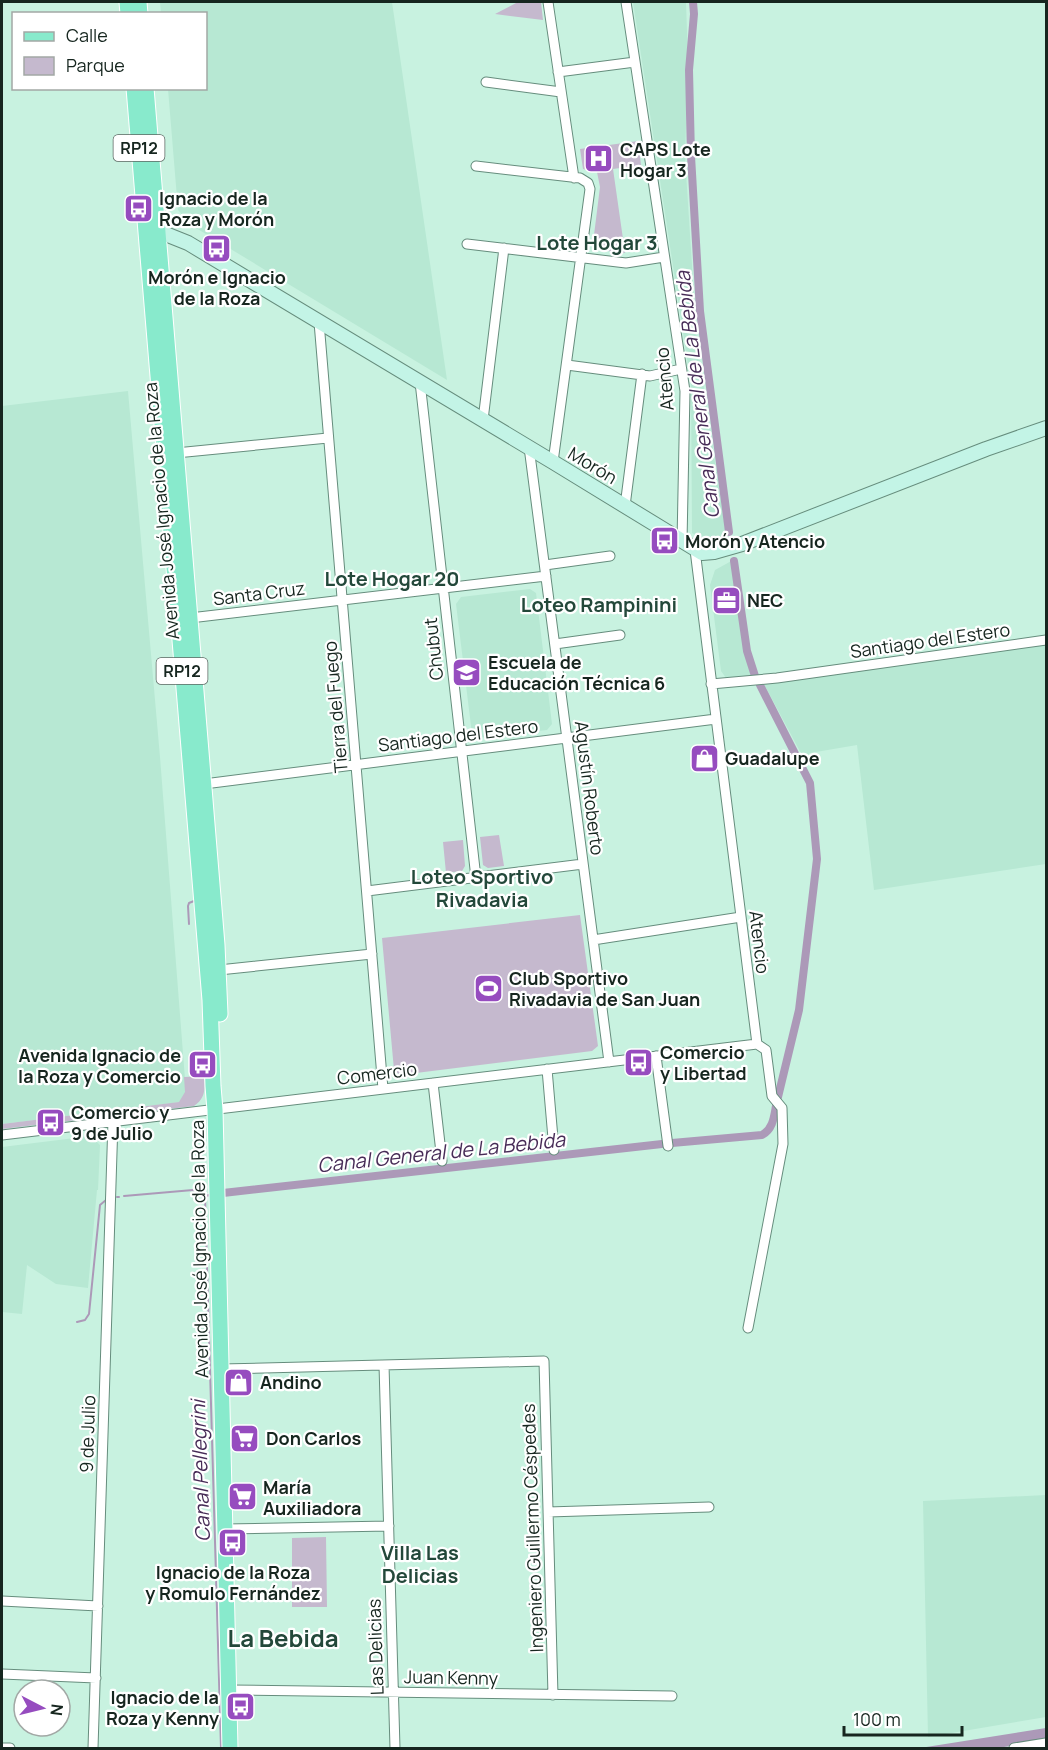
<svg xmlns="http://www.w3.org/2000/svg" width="1048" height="1750" viewBox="0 0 1048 1750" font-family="Manrope,sans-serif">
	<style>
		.built { fill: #b7e8d3 }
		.green { fill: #c5b9ce }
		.water { fill: #ac99b8 }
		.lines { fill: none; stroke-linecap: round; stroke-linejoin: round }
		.stream { stroke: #ac99b8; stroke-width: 2 }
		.canal { stroke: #ac99b8; stroke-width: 8 }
		.street-casing { stroke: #668d7d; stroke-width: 11 }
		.secondary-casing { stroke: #668d7d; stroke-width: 16 }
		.primary-casing { stroke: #fff; stroke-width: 17 }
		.street { stroke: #fff; stroke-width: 9 }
		.secondary { stroke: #c3f4e6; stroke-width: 14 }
		.primary { stroke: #88eacc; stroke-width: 15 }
		.labels { text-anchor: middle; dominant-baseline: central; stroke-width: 4.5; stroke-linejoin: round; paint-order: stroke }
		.shield { fill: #fff; stroke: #5c6762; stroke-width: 1.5 }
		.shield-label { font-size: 16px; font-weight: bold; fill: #16261f }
		.poi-label { font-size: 18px; font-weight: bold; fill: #16261f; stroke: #fff; text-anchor: start }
		.street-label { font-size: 18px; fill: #16261f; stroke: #fff }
		.neighbourhood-label { font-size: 20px; font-weight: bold; fill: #23483a; stroke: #fff }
		.water-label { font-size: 20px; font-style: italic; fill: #472c57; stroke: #fff }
		.district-label { font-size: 24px; font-weight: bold; fill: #23483a; stroke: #fff }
	</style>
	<rect width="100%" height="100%" fill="#c8f2e0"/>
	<!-- built -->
	<path class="built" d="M160,2H392L447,380L191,225L178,210L168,89L206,88V14L161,13Z
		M633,2H686L688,61L685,157L697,342L726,535L706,542L692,533L691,385Z
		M128,391L160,757L186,1092L180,1102L2,1124V406Z
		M735,559L750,658L757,676L726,678L721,671L710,585L715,570Z
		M530,589L536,593L552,724L547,730L478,738L472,734L456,604L461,597Z
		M1046,644V864L874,890L857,745L810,753L804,759L764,684Z
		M91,1136L100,1145L98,1190H97L88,1288L56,1284L27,1265L22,1314L2,1312V1147Z
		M1046,1495V1717L928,1737L923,1501Z"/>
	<!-- green -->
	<path class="green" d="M518,2H541L543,20L495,14Z
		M638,141L641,165L613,169L625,253L599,250L593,243L600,187L597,172L583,169L580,149Z
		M499,835L504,866L488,868L483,865L480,837Z
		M463,840L465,866L462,871L446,873L443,842Z
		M580,915L598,1046L592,1051L400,1075L394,1070L382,938Z
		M204,1076C205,1088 206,1098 194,1106L2,1129V1124L179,1102L185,1092L184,1077Z
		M326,1537L327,1607H292V1538Z"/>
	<!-- water -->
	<path class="water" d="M1046,1728V1741L997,1748H920Z"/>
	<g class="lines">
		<!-- stream -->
		<path class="stream" d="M189,924L188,906L189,903L194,901
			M204,1195H209L205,1197L221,1748
			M124,1196L193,1190L202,1194
			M117,1197H119
			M77,1322L85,1320L89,1314L100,1205L106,1200"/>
		<!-- canal -->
		<path class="canal" d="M693,2L694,14L689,70L691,156L700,311L729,532
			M734,561L747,651L755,676
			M760,685L810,783L817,859L799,1010L778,1097
			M672,1143L762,1135C773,1129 774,1117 776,1106
			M223,1193L662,1144"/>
		<defs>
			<path id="street" d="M548,2L574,178
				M626,2L685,391L682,542
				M558,72L635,62
				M486,82L561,92
				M476,166L580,178L588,183L590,189L553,462
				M467,244L626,263L664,257
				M319,322L383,1089
				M567,365L650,376L681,369
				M420,382L476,878
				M483,420L504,248
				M529,447L609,1062
				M176,453L328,438
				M625,506L642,374
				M695,550L757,1044
				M545,565L610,556
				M190,618L546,576
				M555,644L620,635
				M711,684L777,678L1046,640
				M204,784L716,719
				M367,891L583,864
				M593,940L741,917
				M219,970L372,954
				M656,1056L668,1146
				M547,1069L554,1150
				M433,1083L442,1161
				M2,1135L757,1044
				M748,1328L783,1144L782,1108L772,1096L766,1050L757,1044
				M384,1365L395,1748
				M221,1369L544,1361L553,1695
				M548,1512L709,1507
				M225,1529L389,1526
				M2,1601L98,1606
				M2,1674L96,1678
				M229,1690L672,1696
				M2,1748H10
				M93,1748L113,1121
				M1014,1748L1046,1743"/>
			<path id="secondary" d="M149,232L158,231L188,243L553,462L702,553L714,552L742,544L986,449L1046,428"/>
			<path id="primary" d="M127,2L128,14
				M139,2L140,14
				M134,88L210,1000L213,1086L215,1110L230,1748
				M146,88L217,945L220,1014"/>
		</defs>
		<!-- street casing -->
		<use href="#street" class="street-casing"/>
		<!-- secondary casing -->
		<use href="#secondary" class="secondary-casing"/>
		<!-- primary casing -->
		<use href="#primary" class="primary-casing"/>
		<!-- street -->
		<use href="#street" class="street"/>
		<!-- secondary -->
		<use href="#secondary" class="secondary"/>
		<!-- primary -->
		<use href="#primary" class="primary"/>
	</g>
	<!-- icons -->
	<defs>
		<symbol id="hospital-square" viewBox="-11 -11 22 22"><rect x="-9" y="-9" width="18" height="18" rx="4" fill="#964cbf" stroke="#fff"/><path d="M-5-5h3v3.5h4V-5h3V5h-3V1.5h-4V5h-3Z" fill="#fff"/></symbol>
		<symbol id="bus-square" viewBox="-11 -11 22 22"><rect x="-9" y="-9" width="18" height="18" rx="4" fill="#964cbf" stroke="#fff"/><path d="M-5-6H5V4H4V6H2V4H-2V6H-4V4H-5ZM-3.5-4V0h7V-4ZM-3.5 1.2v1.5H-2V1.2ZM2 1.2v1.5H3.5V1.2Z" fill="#fff"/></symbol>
		<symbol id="office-square" viewBox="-11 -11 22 22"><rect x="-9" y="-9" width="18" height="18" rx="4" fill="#964cbf" stroke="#fff"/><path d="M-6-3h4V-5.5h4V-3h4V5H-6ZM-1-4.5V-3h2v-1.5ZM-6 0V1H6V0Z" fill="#fff"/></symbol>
		<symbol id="school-square" viewBox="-11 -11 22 22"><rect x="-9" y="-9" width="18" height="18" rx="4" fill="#964cbf" stroke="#fff"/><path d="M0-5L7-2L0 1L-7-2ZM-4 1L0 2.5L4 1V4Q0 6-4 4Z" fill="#fff"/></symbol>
		<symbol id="shop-square" viewBox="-11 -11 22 22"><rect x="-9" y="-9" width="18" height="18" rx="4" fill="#964cbf" stroke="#fff"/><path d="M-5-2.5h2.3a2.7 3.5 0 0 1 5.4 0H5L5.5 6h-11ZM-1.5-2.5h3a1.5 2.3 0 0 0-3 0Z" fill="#fff"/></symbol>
		<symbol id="stadium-square" viewBox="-11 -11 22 22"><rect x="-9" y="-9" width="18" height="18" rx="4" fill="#964cbf" stroke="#fff"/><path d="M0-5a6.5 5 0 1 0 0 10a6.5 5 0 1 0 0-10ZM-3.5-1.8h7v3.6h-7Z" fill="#fff"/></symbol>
		<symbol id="supermarket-square" viewBox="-11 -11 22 22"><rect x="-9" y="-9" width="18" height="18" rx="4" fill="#964cbf" stroke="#fff"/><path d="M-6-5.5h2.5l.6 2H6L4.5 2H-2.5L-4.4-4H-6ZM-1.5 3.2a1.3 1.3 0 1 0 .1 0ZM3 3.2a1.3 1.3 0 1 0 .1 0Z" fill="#fff"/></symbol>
	</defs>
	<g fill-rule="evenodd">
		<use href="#hospital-square" x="582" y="142" width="33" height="33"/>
		<use href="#bus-square" x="122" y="192" width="33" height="33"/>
		<use href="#bus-square" x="200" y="232" width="33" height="33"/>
		<use href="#bus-square" x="648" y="524" width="33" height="33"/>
		<use href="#office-square" x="710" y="584" width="33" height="33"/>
		<use href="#school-square" x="450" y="656" width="33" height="33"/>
		<use href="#shop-square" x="688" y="742" width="33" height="33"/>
		<use href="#stadium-square" x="472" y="972" width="33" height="33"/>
		<use href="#bus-square" x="622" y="1046" width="33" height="33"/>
		<use href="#bus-square" x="186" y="1048" width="33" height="33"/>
		<use href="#bus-square" x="34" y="1106" width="33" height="33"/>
		<use href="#shop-square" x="222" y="1366" width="33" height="33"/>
		<use href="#supermarket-square" x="228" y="1422" width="33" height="33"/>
		<use href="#supermarket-square" x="226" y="1480" width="33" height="33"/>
		<use href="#bus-square" x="216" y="1526" width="33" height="33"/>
		<use href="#bus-square" x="224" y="1690" width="33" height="33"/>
	</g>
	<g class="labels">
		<!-- shield labels -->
		<g class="shield">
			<rect x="113.5" y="135" width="51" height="26" rx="4.5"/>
			<rect x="156.5" y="658" width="51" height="26" rx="4.5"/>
		</g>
		<g class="shield-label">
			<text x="139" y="148">RP12</text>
			<text x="182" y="671">RP12</text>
		</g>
		<!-- poi labels -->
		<g class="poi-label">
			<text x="620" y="149">CAPS Lote<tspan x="620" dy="21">Hogar 3</tspan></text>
			<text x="159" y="198">Ignacio de la<tspan x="159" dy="21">Roza y Morón</tspan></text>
			<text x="217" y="277" text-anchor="middle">Morón e Ignacio<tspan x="217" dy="21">de la Roza</tspan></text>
			<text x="685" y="541">Morón y Atencio</text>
			<text x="747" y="600">NEC</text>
			<text x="488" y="662">Escuela de<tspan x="488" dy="21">Educación Técnica 6</tspan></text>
			<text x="725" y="758">Guadalupe</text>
			<text x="509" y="978">Club Sportivo<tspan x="509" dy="21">Rivadavia de San Juan</tspan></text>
			<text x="660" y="1052">Comercio<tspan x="660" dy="21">y Libertad</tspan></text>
			<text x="181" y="1055" text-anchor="end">Avenida Ignacio de<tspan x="181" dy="21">la Roza y Comercio</tspan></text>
			<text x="71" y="1112">Comercio y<tspan x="71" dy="21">9 de Julio</tspan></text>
			<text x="260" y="1382">Andino</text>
			<text x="266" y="1438">Don Carlos</text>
			<text x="263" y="1487">María<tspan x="263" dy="21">Auxiliadora</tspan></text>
			<text x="233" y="1572" text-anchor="middle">Ignacio de la Roza<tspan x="233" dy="21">y Romulo Fernández</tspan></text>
			<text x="219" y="1697" text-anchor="end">Ignacio de la<tspan x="219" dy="21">Roza y Kenny</tspan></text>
		</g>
		<!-- street labels -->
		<g class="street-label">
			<text transform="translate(664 379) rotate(-95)">Atencio</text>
			<text transform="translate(593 465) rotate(31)">Morón</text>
			<text transform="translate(161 511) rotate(-95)">Avenida José Ignacio de la Roza</text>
			<text transform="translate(259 593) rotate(-7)">Santa Cruz</text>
			<text transform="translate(930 640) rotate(-8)">Santiago del Estero</text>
			<text transform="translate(433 649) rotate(-96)">Chubut</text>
			<text transform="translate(335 707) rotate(-95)">Tierra del Fuego</text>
			<text transform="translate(458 735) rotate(-7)">Santiago del Estero</text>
			<text transform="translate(590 788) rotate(83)">Agustín Roberto</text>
			<text transform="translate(760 942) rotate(83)">Atencio</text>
			<text transform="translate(377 1073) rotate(-7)">Comercio</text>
			<text transform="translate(199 1249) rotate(-91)">Avenida José Ignacio de la Roza</text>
			<text transform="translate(87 1434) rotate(-88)">9 de Julio</text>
			<text transform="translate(532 1528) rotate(-92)">Ingeniero Guillermo Céspedes</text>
			<text transform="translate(375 1647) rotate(-92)">Las Delicias</text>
			<text transform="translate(451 1677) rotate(1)">Juan Kenny</text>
		</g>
		<!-- neighbourhood labels -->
		<g class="neighbourhood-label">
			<text x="597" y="242">Lote Hogar 3</text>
			<text x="392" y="578">Lote Hogar 20</text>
			<text x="599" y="604">Loteo Rampinini</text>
			<text x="482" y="876">Loteo Sportivo<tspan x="482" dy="23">Rivadavia</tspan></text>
			<text x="420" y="1552">Villa Las<tspan x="420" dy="23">Delicias</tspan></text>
		</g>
		<!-- water labels -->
		<g class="water-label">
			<text transform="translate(697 395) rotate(-97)">Canal General de La Bebida</text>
			<text transform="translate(441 1152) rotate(-6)">Canal General de La Bebida</text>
			<text transform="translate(200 1471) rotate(-92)">Canal Pellegrini</text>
		</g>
		<!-- district labels -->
		<g class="district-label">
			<text x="283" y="1637">La Bebida</text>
		</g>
	</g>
	<!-- border -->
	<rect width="1048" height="1750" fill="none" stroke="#16261f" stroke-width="6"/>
	<!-- legend -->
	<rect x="12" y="12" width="195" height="78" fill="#ffffff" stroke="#a2a8a5" stroke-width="1.5"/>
	<rect x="24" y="32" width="30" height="9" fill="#88eacc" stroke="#a2a8a5" stroke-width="1.5"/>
	<text x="66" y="42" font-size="18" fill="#16261f">Calle</text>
	<rect x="24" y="57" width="30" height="18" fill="#c5b9ce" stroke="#a2a8a5" stroke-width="1.5"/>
	<text x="66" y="72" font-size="18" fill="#16261f">Parque</text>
	<!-- north arrow -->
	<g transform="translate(42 1708) rotate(97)"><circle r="28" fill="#ffffff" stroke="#a2a8a5" stroke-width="1.5"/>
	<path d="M0-4.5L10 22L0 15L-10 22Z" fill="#964cbf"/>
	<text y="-9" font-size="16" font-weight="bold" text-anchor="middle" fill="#16261f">N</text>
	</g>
	<!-- scale -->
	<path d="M844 1726v9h118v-9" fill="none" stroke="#16261f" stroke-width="3"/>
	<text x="853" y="1726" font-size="18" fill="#16261f" stroke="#ffffff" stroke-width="4.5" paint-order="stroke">100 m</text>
</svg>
